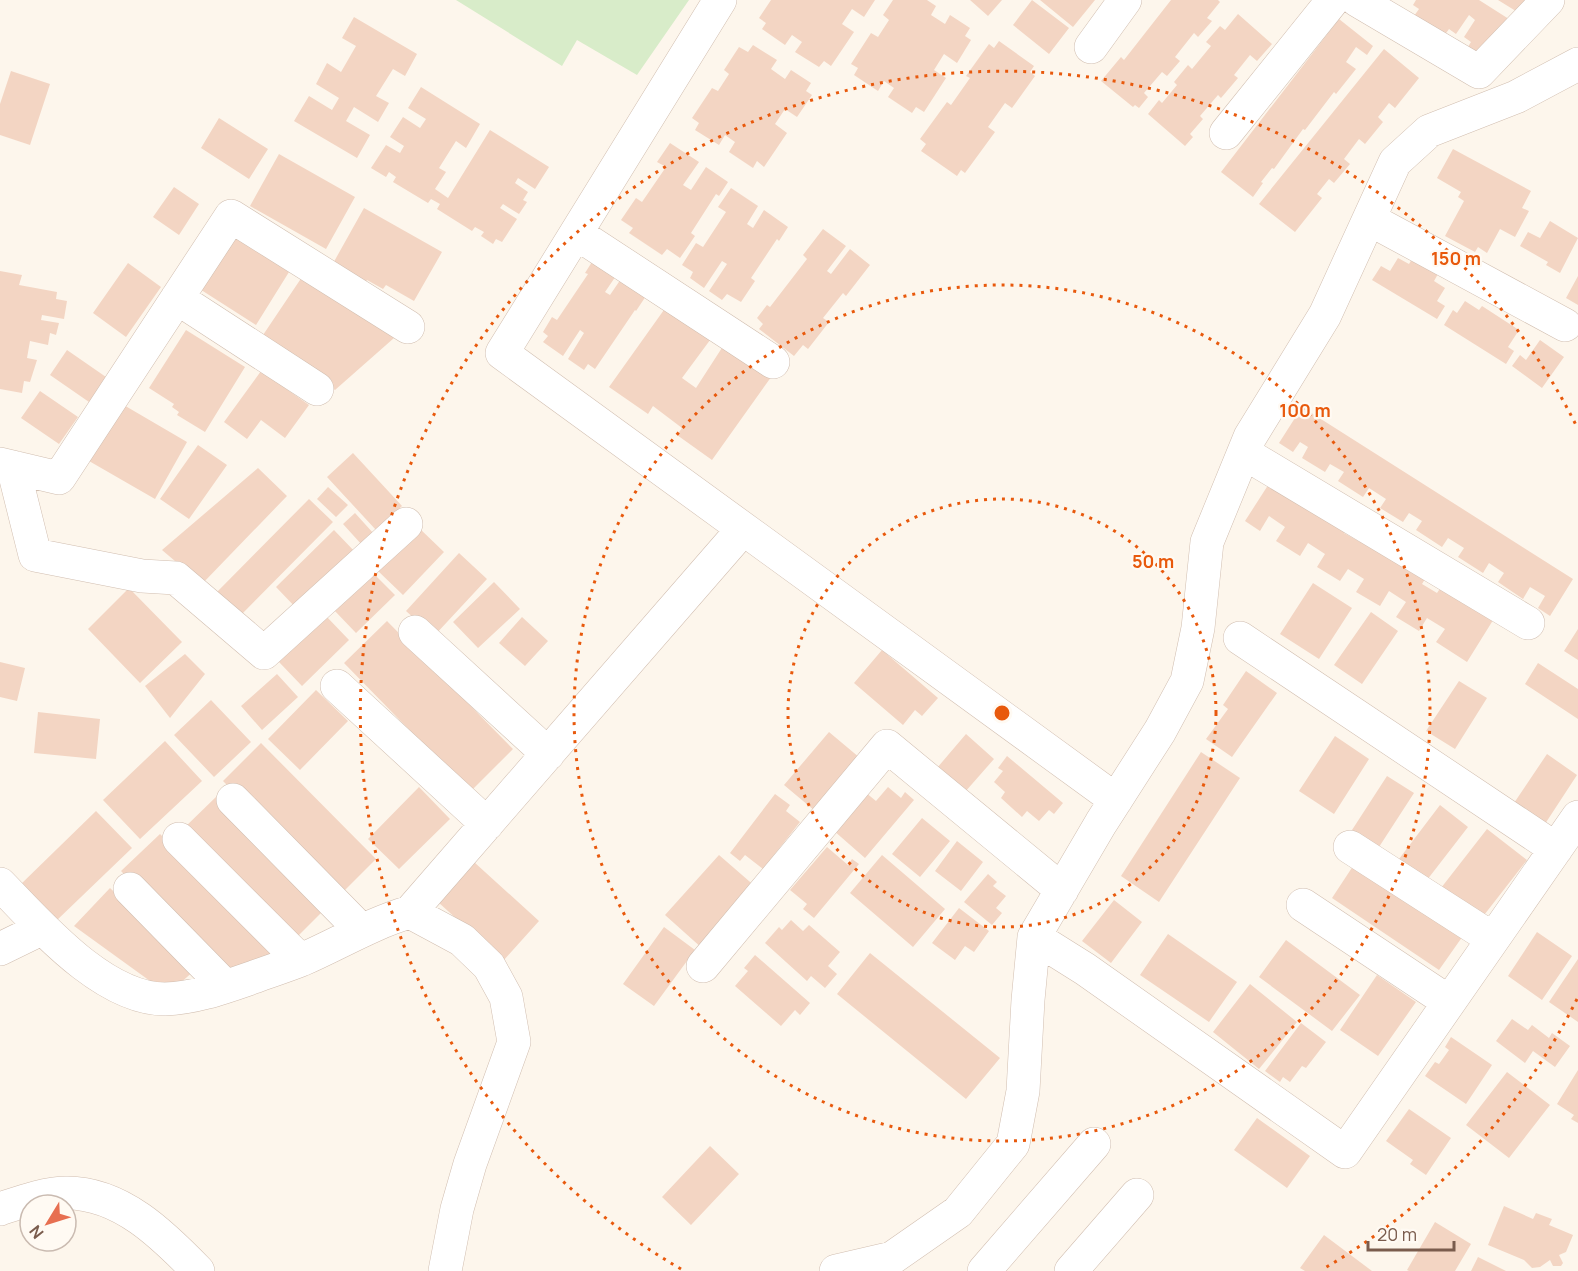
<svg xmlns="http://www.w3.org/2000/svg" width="1578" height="1271" viewBox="0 0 1578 1271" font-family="Manrope,sans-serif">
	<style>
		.green { fill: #d8ecc9 }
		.building { fill: #f3d5c3 }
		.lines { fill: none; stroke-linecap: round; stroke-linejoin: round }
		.minor-casing { stroke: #d1beb0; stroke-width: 34 }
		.minor { stroke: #fff; stroke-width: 33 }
		.ring { fill: none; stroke: #e8590c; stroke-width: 3; stroke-dasharray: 3 6 }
		.centre { fill: #e8590c; stroke: #fffaf3; stroke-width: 3 }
		.ring-label { font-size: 18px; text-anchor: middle; font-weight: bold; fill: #e8590c; stroke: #fffaf3; stroke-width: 4.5; stroke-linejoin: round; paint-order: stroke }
	</style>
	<rect width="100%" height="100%" fill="#fdf6ec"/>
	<!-- green -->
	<path class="green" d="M456,0H689L637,75L577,40L562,66Z"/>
	<!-- building -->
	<path class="building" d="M771,0H875L864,17L852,9L842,24L854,32L831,66L824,61L819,67L795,52L802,42L792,35L785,45L762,29L766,23L759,18Z
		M893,0H927L936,6L931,15L945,24L950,15L970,28L965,36L971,40L957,63L944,54L934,70L946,78L924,112L916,107L912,113L888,97L894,88L884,81L878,91L854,75L858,68L851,64L871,33L878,37L889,20L883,15Z
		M970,0H1002L988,16Z
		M1032,0L1069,28L1049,54L1013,25Z
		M1040,0H1095L1073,27Z
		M1171,0H1218L1220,2L1207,18L1212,21L1198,37L1194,33L1175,57L1180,61L1167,76L1162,72L1144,93L1148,97L1139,108L1135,105L1133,107L1101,81L1121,57L1124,60Z
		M1416,0H1479L1512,21L1482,61L1466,50L1471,42L1464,37L1475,20L1469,15L1456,34L1449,29L1444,36L1414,16L1419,9L1413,5Z
		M1498,0H1527L1519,13Z
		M1238,14L1272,44L1257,61L1250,55L1234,75L1238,78L1221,98L1218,95L1200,116L1203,119L1190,134L1193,137L1185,146L1148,114L1159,100L1162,103L1177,85L1174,82L1188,65L1192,69L1211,46L1206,42L1220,26L1225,30Z
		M354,17L417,54L405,76L393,69L376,96L389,103L378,122L354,107L346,121L370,135L357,158L294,121L309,96L332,110L339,98L316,84L327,63L341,72L356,46L342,38Z
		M1339,19L1373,46L1367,55L1356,47L1346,62L1356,69L1336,94L1334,92L1305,130L1303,129L1274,169L1272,168L1261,182L1263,183L1253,197L1221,172Z
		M999,41L1034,66L1030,72L1035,76L1012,108L1005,103L988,127L995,132L965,173L961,170L957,176L921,151L926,144L920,139L947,102L951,105L970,78L966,76L989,44L994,48Z
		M753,45L777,60L771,69L785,79L791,70L811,83L806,91L812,95L797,117L785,109L775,124L787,133L764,167L757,161L753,168L729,152L735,142L725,135L719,145L695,130L699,123L692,118L712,88L718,91L729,74L724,70L739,47L748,52Z
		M1384,49L1419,78L1395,108L1389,103L1378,117L1383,122L1365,144L1359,139L1344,159L1350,164L1334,183L1329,179L1317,194L1322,198L1295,232L1259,204Z
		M11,71L50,84L30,145L0,135V104Z
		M421,87L480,124L466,148L456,141L439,168L446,172L435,189L448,198L490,130L549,167L535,189L518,178L515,183L528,192L523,200L527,202L519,214L503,204L500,208L517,219L502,242L496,239L493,244L481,236L484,232L475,227L472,231L437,209L440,204L431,199L428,203L393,182L396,177L389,172L386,177L371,168L386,145L400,153L404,146L390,137L403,117L420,128L426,119L408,108Z
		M219,118L268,149L249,179L201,148Z
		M670,143L699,162L683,185L691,190L706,167L728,182L719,196L716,194L691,233L695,236L680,258L667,249L662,255L629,233L633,228L621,220L636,198L642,202L666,167L657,162Z
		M1453,149L1531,191L1522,208L1529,211L1515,237L1500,229L1487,253L1478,247L1475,252L1445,236L1464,201L1458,197L1461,192L1437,178Z
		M279,154L355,197L326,249L250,206Z
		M174,187L199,204L179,235L153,217Z
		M731,188L758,206L747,224L753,228L764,210L788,227L779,241L777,239L751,278L755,281L741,302L727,294L722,300L709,291L727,264L722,261L704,288L690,278L693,272L682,265L696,243L703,247L726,212L718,207Z
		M364,208L442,252L414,301L386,285L383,289L367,280L364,286L331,267Z
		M1550,221L1578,238L1560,273L1546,265L1548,262L1520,246L1528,232L1540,238Z
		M823,229L846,246L827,271L831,274L850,249L870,265L846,296L843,293L823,318L829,322L808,349L803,345L794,356L759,329L763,324L757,318L767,305L770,307L807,259L803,255Z
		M228,233L289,272L256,325L195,286Z
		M597,254L620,270L605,292L610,295L625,273L650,290L636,311L635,310L595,369L588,364L584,370L568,359L584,333L580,330L563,356L543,342L548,336L543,332L552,317L557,320L588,274L585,273Z
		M1398,258L1409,264L1412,259L1438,274L1434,281L1445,288L1437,301L1445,306L1437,319L1372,280L1381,266L1390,271Z
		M128,263L161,287L126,337L93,313Z
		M0,271L22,275L19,285L57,292L56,299L67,301L64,319L42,315L41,320L59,323L56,335L50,333L48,345L30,341L27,358L37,360L30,382L24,381L22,393L0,389Z
		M1578,276V305L1566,298Z
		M302,277L394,338L335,390L261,338Z
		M671,300L716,332L682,378L696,388L727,340L774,373L712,460L677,435L682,428L653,406L648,414L609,387Z
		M1465,301L1479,310L1482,306L1519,330L1508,347L1514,351L1506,364L1444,325L1453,310L1457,313Z
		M186,330L245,367L205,432L177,415L179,412L172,407L174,404L149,388Z
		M1540,340L1564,357L1542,388L1512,366L1520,355L1526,360Z
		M67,350L106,377L89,402L50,375Z
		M261,371L309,405L285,438L261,420L247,439L224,422Z
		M40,391L78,417L59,444L21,418Z
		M122,404L187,442L155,499L89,461Z
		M1302,407L1573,579L1550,616L1538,608L1545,596L1530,587L1523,599L1498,582L1504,573L1489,563L1483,573L1458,557L1464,548L1448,538L1442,547L1416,530L1422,521L1409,513L1403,522L1380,508L1386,499L1369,488L1363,497L1338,481L1344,472L1330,464L1325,472L1302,458L1308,447L1300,442L1293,452L1279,443Z
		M198,445L227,465L189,519L160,499Z
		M353,453L402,506L376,530L327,477Z
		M258,468L287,496L202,584L162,550Z
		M1274,476L1349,525L1344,533L1360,542L1365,534L1428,574L1422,584L1437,593L1443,584L1495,617L1467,662L1436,642L1445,629L1427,618L1419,631L1396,617L1406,602L1389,591L1380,606L1356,592L1364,579L1348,569L1340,581L1317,567L1325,554L1308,543L1300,556L1276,541L1285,527L1269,516L1260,531L1245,521Z
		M328,487L348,505L336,517L317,499Z
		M309,499L333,522L241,615L217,592Z
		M355,513L374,534L362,545L343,524Z
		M418,527L444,552L403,595L377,570Z
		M334,530L357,554L299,611L276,587Z
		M459,553L487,579L434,636L406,611Z
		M372,572L395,595L356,633L333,609Z
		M494,582L520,609L478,648L453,622Z
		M1313,583L1352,608L1319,659L1280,634Z
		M129,588L182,642L140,683L88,629Z
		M1371,612L1398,631L1362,684L1334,665Z
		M326,616L349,640L302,686L279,662Z
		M522,617L548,641L525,666L499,643Z
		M387,621L513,749L470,792L344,663Z
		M1578,629V660L1564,651Z
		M882,650L938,698L922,716L915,710L903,725L854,683Z
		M185,654L205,674L170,718L145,686Z
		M0,662L25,668L17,701L0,697Z
		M1538,663L1578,689V719L1525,684Z
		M1246,671L1277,693L1232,757L1206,739L1228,709L1223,705Z
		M277,674L298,697L262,730L241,706Z
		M1459,681L1487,698L1455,749L1426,731Z
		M316,690L348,721L300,770L268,739Z
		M211,700L251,742L214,777L174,735Z
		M38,712L100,719L96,759L34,753Z
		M829,732L860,758L815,811L784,785Z
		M966,734L994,759L965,792L937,768Z
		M1335,736L1369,759L1334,814L1299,791Z
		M165,741L202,781L140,839L103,800Z
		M261,743L376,859L338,897L223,781Z
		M1201,752L1240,778L1159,902L1121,876Z
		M1547,754L1577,775L1543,827L1512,806Z
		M1007,756L1063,803L1054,814L1049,810L1039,821L1027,811L1022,817L1001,798L1005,792L994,782L1003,771L998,768Z
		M1387,776L1414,793L1379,847L1352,830Z
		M419,787L450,819L399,869L368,839Z
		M888,787L901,798L905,792L914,800L865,858L833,830L865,792L876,801Z
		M775,794L790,805L786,811L800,822L763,869L745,855L740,861L730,853Z
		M218,795L327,907L291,943L182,830Z
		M1440,805L1468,827L1427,880L1399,859Z
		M96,811L132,848L55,922L19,886Z
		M922,818L950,841L920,877L892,854Z
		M1487,829L1527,860L1481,919L1441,888Z
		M160,834L279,954L227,981L121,871Z
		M957,841L983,862L961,891L935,871Z
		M827,847L848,865L852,859L859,864L814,918L803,909L807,904L790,890Z
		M719,855L757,888L703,949L665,915Z
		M882,855L945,909L913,947L850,893Z
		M1357,860L1465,933L1439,970L1332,898Z
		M474,862L539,921L503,961L438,902Z
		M988,874L997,882L993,886L1006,896L996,908L1002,913L992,925L964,902Z
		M110,888L196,969L168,994L74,926Z
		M1114,900L1142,922L1111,963L1082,941Z
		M959,908L989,931L974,952L965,946L955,960L932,943Z
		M791,920L803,931L809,925L840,952L828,966L837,974L825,988L811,976L807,981L765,943L779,927L782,930Z
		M664,927L695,950L654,1006L623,984Z
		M1537,932L1572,956L1542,1000L1508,976Z
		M1168,934L1237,982L1209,1022L1140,975Z
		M1286,940L1360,995L1332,1031L1259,977Z
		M870,953L1000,1058L966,1099L837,994Z
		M755,955L810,1003L800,1015L795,1010L781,1026L735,986L748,971L744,968Z
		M1578,959V1022L1549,1002Z
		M1377,975L1416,1002L1378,1056L1340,1030Z
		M1250,984L1297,1022L1259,1069L1213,1032Z
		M1512,1019L1528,1030L1532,1025L1549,1038L1552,1033L1570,1046L1555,1067L1533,1051L1525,1063L1496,1041Z
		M1301,1023L1326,1042L1306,1068L1302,1066L1290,1082L1283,1077L1280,1082L1265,1071Z
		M1451,1037L1492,1065L1466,1104L1425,1076L1435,1062L1439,1064L1449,1050L1445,1047Z
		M1578,1070V1123L1571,1119L1574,1115L1557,1104Z
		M1507,1072L1550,1105L1509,1158L1466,1125Z
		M1409,1109L1451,1138L1426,1175L1410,1164L1413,1160L1386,1141Z
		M1257,1118L1310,1156L1287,1188L1234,1150Z
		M710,1146L739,1174L691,1225L662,1197Z
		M1504,1206L1533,1219L1536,1213L1552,1219L1549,1225L1573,1235L1566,1252L1559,1255L1563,1263L1561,1266H1553L1550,1260L1540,1267L1532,1268L1524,1260L1488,1245Z
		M1435,1222L1471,1244L1455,1271H1409L1407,1270Z
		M1324,1235L1372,1271H1305L1300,1268Z
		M1478,1257L1506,1271H1471Z"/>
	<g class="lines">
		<defs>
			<path id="minor" d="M720,0L502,353L1116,800
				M1357,0L1479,72L1548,0
				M1091,47L1125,0
				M1226,133L1333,0
				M1369,219L1565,325
				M576,233L773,362
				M177,298L317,389
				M1244,453L1528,623
				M0,464L59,478L231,216L408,327
				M13,467L35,555L142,576L176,578L264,653L406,524
				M415,632L548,754
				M1240,638L1556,849
				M337,686L487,824
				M233,800L362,931
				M179,839L300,960
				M1350,847L1493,939
				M0,884C40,925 103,999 165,999C196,998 225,987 254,977C270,971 286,966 301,960C338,944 372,923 410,912L462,940L489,966L506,997L514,1042L470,1164L457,1209L445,1271
				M130,889L225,986
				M1303,905L1449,1002
				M410,912L743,529
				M1034,937L1085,969L1345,1152L1578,817
				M0,949L43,928
				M703,966L887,746L1062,890
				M0,1209C21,1202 45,1193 67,1193C121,1193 163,1235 198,1271
				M836,1271L892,1258L958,1212L1013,1144L1023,1091L1028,1000L1034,937L1101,823L1160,731L1187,681L1198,628L1207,542L1250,437L1325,315L1395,162L1429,131L1516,97L1578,64
				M984,1271L1094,1144
				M1071,1271L1137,1195"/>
		</defs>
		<!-- minor casing -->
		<use href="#minor" class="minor-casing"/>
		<!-- minor -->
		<use href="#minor" class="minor"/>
	</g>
	<!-- distance rings -->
	<g class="ring">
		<circle cx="1002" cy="713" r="214"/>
		<circle cx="1002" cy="713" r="428"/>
		<path d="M1577 999A642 642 0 0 1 1323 1269M681 1269A642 642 0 1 1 1577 427"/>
	</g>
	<circle cx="1002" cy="713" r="9" class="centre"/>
	<g class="ring-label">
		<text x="1456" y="265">150 m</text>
		<text x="1305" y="417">100 m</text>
		<text x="1153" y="568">50 m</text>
	</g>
	<!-- north arrow -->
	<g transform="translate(48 1223) rotate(232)"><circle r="28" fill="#fffaf3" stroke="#cabbb1" stroke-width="1.5"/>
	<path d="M0-4.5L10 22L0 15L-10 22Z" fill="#e76f51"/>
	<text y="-9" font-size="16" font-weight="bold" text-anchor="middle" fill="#7a5c4d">N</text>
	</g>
	<!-- scale -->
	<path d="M1368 1241v9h86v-9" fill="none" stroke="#7a5c4d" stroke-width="3"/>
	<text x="1377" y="1241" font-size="18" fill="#7a5c4d" stroke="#fffaf3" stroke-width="4.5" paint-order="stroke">20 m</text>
</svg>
